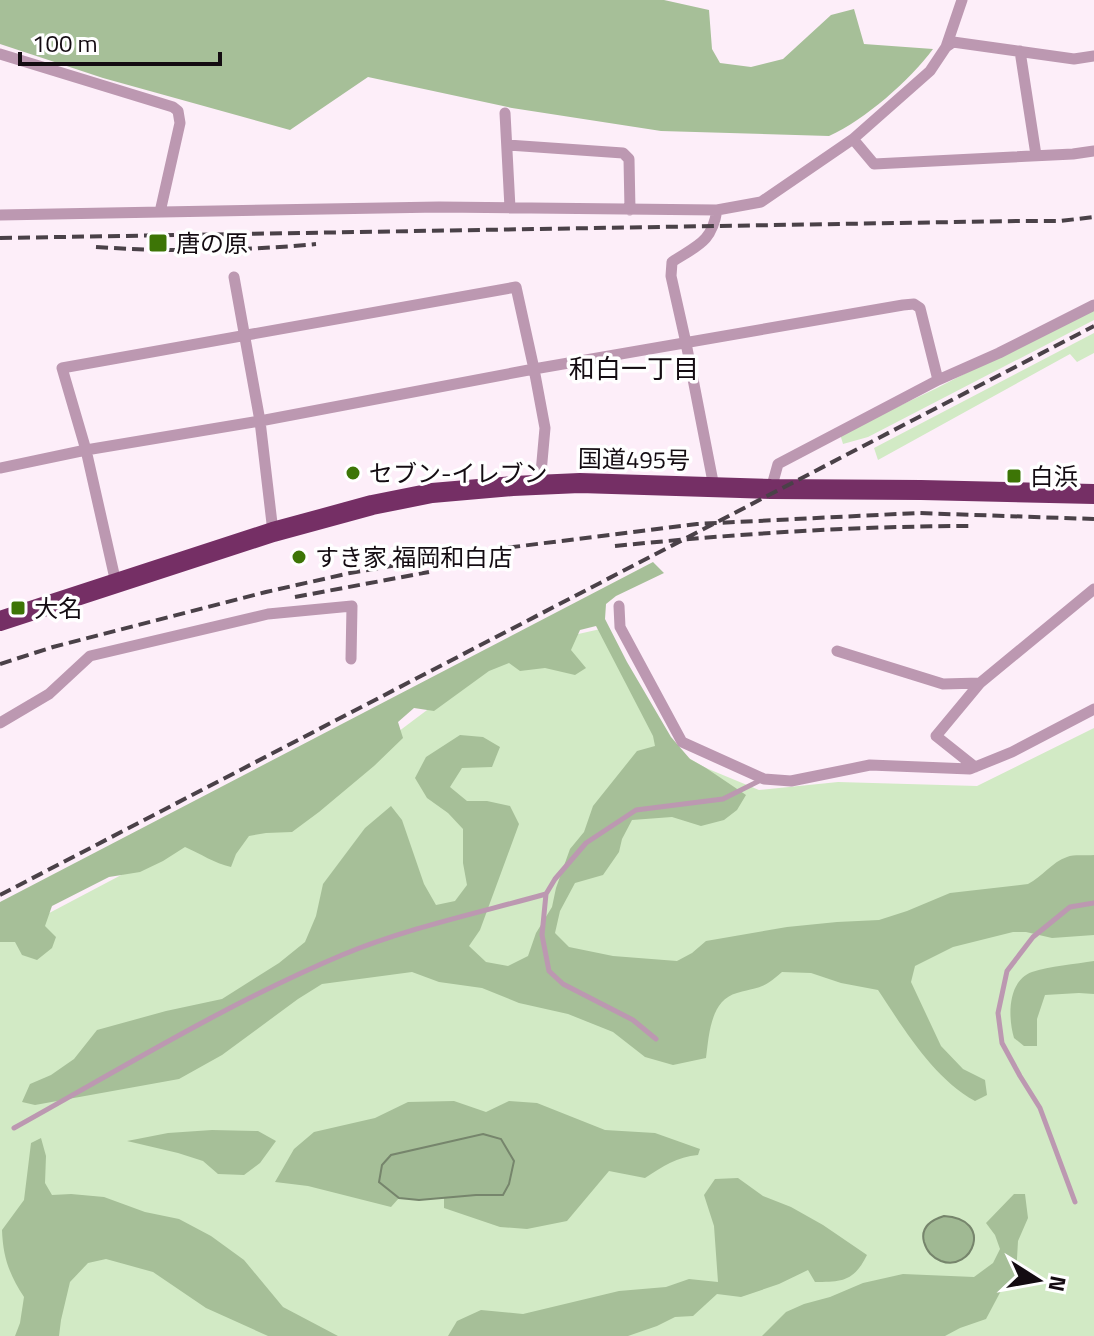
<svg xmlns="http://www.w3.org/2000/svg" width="1094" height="1336" viewBox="0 0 1094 1336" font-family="'Titillium Web','Noto Sans JP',sans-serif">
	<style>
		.green { fill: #d2eac5 }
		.forest { fill: #a6bf98 }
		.water { fill: #a0b993; stroke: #76856c; stroke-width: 2 }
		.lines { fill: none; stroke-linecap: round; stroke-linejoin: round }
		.lane { stroke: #bc98b1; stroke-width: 5 }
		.street { stroke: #bc98b1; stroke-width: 11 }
		.highway { stroke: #752f65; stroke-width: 20 }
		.rail { stroke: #4a4148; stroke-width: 4; stroke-dasharray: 12 6; stroke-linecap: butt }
		.poi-dot { fill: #3d7506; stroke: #fff; stroke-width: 3 }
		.labels { text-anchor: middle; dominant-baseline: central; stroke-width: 7; stroke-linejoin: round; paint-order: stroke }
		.poi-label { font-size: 24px; fill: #140c12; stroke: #fff; text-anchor: start }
		.street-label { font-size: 24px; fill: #140c12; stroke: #fff }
		.neighbourhood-label { font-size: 26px; fill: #140c12; stroke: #fff }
	</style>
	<rect width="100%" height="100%" fill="#fdeef9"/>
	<!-- green -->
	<path class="green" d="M1094,307V320L868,437L843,444L840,434L935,389Z
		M1094,333V353L1077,362L1070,354L878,460L874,448Z
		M605,628L664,744L706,768L759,790L838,782L977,786L1094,728V1336H0V939L197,835L294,810L507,650Z"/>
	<!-- forest -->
	<path class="forest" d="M0,0H664L709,10L712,49L720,63L751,67L783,59L831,15L854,9L864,44L933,49C910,80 865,120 829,136L661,131L512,108L368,77L290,130L103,78L0,44Z
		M653,562L664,573L616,596L606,604L605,619L627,662L671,737L690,759L706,768L746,795L737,810L724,820L701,826L672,817L632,820L622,839L619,852L603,875L575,883L560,911L555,933L569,947L613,956L677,961L692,953L706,941L787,927L837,922L879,920L907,911L950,893L1028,884C1042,877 1052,862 1067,857C1074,854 1086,856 1094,855V935L1052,938L1026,932H1013L953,947L915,966L911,982L941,1046L963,1069L985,1080L987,1095L975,1101C933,1078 904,1029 878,990L841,983L811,973L782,972C761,990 762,986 737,993C710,1000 709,1036 706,1058L673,1065L645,1057L613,1032L568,1014L519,1003L482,988L439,982L412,972L322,984L298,999L222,1055L179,1079L35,1105L22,1102L30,1084L51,1075L74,1059L97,1030L166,1011L222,999L279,963L305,942L316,916L323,884L365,828L391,806L402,820L424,884L436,905L455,901L467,885L463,863V829L448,813L427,798L415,778L426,757L460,735L483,737L500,747L492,767L462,768L450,787L467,801H487L510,806L519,824L480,930L469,946L486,962L508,966L528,956L536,933L552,907L556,888L570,849L584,832L593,806L637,751L655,746L653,736L596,626L580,630L571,650L586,668L575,675L545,668L520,671L509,663L489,671L434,711L414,708L398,722L403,738L374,766L319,812L292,832L266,833L249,836L236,854L231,867C214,863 201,854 185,847L163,861L140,872L109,877L52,906L45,926L56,937L52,948L37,960L22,955L15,942H0V902Z
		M1094,961V994L1079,993L1045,995L1037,1019V1046H1024L1014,1038C1008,1018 1007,981 1032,972C1049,966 1076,964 1094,961Z
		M454,1101L486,1112L509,1101L537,1103L605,1130L655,1133L700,1149L698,1155C677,1157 663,1166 645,1178L609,1171L567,1221L527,1229L500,1227L444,1208V1191L503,1195L509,1184L514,1160L379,1182L399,1198L391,1207L308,1186L275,1182L294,1149L314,1132L375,1118L408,1102Z
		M212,1130L258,1131L276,1141L260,1163L244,1175L218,1174L203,1161L178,1153L127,1141L168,1133Z
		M41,1138L46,1156L45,1183L52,1195L71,1194L104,1197L145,1212L179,1219L211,1236L244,1260L283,1307L338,1336H268L206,1308L153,1272L106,1259L88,1263L70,1282L61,1320L59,1336H15L20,1323L24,1297C9,1274 3,1257 2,1230L24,1200L31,1143Z
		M738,1178L763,1196L791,1207L823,1225L867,1255C854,1281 843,1282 815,1282L808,1270L779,1284L741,1297L717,1294L693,1316L675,1317L657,1326L628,1336H448L457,1321L481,1310L523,1314L619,1291L666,1287L689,1279L718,1282L714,1226L704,1195L715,1179Z
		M1014,1194H1025L1028,1218L1018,1241L1016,1276L1003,1287L986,1319L960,1328L945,1336H762L786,1312L804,1304L830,1297L863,1283L903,1274L974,1277L993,1263L1000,1249L995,1235L986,1223Z"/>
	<!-- water -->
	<path class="water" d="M483,1134L501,1139L514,1161L509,1184L503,1195H476L419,1200L399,1198L379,1182L382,1165L391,1155Z
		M944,1216C995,1219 972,1273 941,1261C932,1257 927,1252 924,1242C920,1227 931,1220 944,1216Z"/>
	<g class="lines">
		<!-- lane -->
		<path class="lane" d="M656,1039L633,1020L563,984L549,971L542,935L546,894L555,879L586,843L636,810L723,799L763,779
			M14,1128C122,1068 228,1003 342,955C407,928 478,913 546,894
			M1075,1202L1040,1108L1020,1076L1002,1043L998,1013L1007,971L1033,937L1070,907L1094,903"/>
		<!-- street -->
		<path class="street" d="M946,47L953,42L1074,59L1094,56
			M1020,51L1036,155
			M0,54L173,107L178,111L180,123L160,212
			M505,113L510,208
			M853,139L874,164L1073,154L1094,151
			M507,145L623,153L629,159L630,210
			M0,215L439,207L717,210L761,202L853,139L930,71L946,47L962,0
			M234,277L260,421L273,532
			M0,468L86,450L260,421L534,369L903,305L914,304L920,308L938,380
			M714,487L686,343L671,276L672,262C698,245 712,242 717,210
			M771,489L778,464L938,380L999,353L1094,305
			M116,583L86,450L62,368L516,287L534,369L545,428L540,484
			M619,606L620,627L682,742L764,779L791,781L870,765L970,769L1012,752L1094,709
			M837,651L943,684L980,683
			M0,723L49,694L90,656L268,614L352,606L351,659
			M975,767L936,736L980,683L1094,589"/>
		<!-- highway -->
		<path class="highway" d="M0,621L273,532L372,505L432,493L513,486L580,483L771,489L921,490L1094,494"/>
		<!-- rail -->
		<path class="rail" d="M0,238L1016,221H1060L1094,217
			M96,247C170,252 242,251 316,244
			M615,546C734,534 854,526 974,526
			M295,597L429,572
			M0,664L53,647L266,592L350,573L481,551L697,524L917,513L1094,519
			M0,895L1094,326"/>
	</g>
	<!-- markers -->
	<g class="poi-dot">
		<rect x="148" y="233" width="20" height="20" rx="4"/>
		<circle cx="353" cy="473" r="8"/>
		<rect x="1006" y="468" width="16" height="16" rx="4"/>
		<circle cx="299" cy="557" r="8"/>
		<rect x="10" y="600" width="16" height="16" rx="4"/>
	</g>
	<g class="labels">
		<!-- poi labels -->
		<g class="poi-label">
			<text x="176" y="243">唐の原</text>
			<text x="369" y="473">セブン-イレブン</text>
			<text x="1030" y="476">白浜</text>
			<text x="315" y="557">すき家 福岡和白店</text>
			<text x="34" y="608">大名</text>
		</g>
		<!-- street labels -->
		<g class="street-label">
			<text transform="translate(634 459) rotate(1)">国道495号</text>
		</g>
		<!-- neighbourhood labels -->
		<g class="neighbourhood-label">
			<text x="634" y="368">和白一丁目</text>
		</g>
	</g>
	<!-- north arrow -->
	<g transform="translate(1038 1280) rotate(101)" stroke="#ffffff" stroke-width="6" paint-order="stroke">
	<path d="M0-6L14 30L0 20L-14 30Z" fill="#140c12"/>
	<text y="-12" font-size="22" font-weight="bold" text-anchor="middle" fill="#140c12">N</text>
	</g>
	<!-- scale -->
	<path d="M20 52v12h200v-12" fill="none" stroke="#140c12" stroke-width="4"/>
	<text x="32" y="52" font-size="24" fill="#140c12" stroke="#ffffff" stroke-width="6" paint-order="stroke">100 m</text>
</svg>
